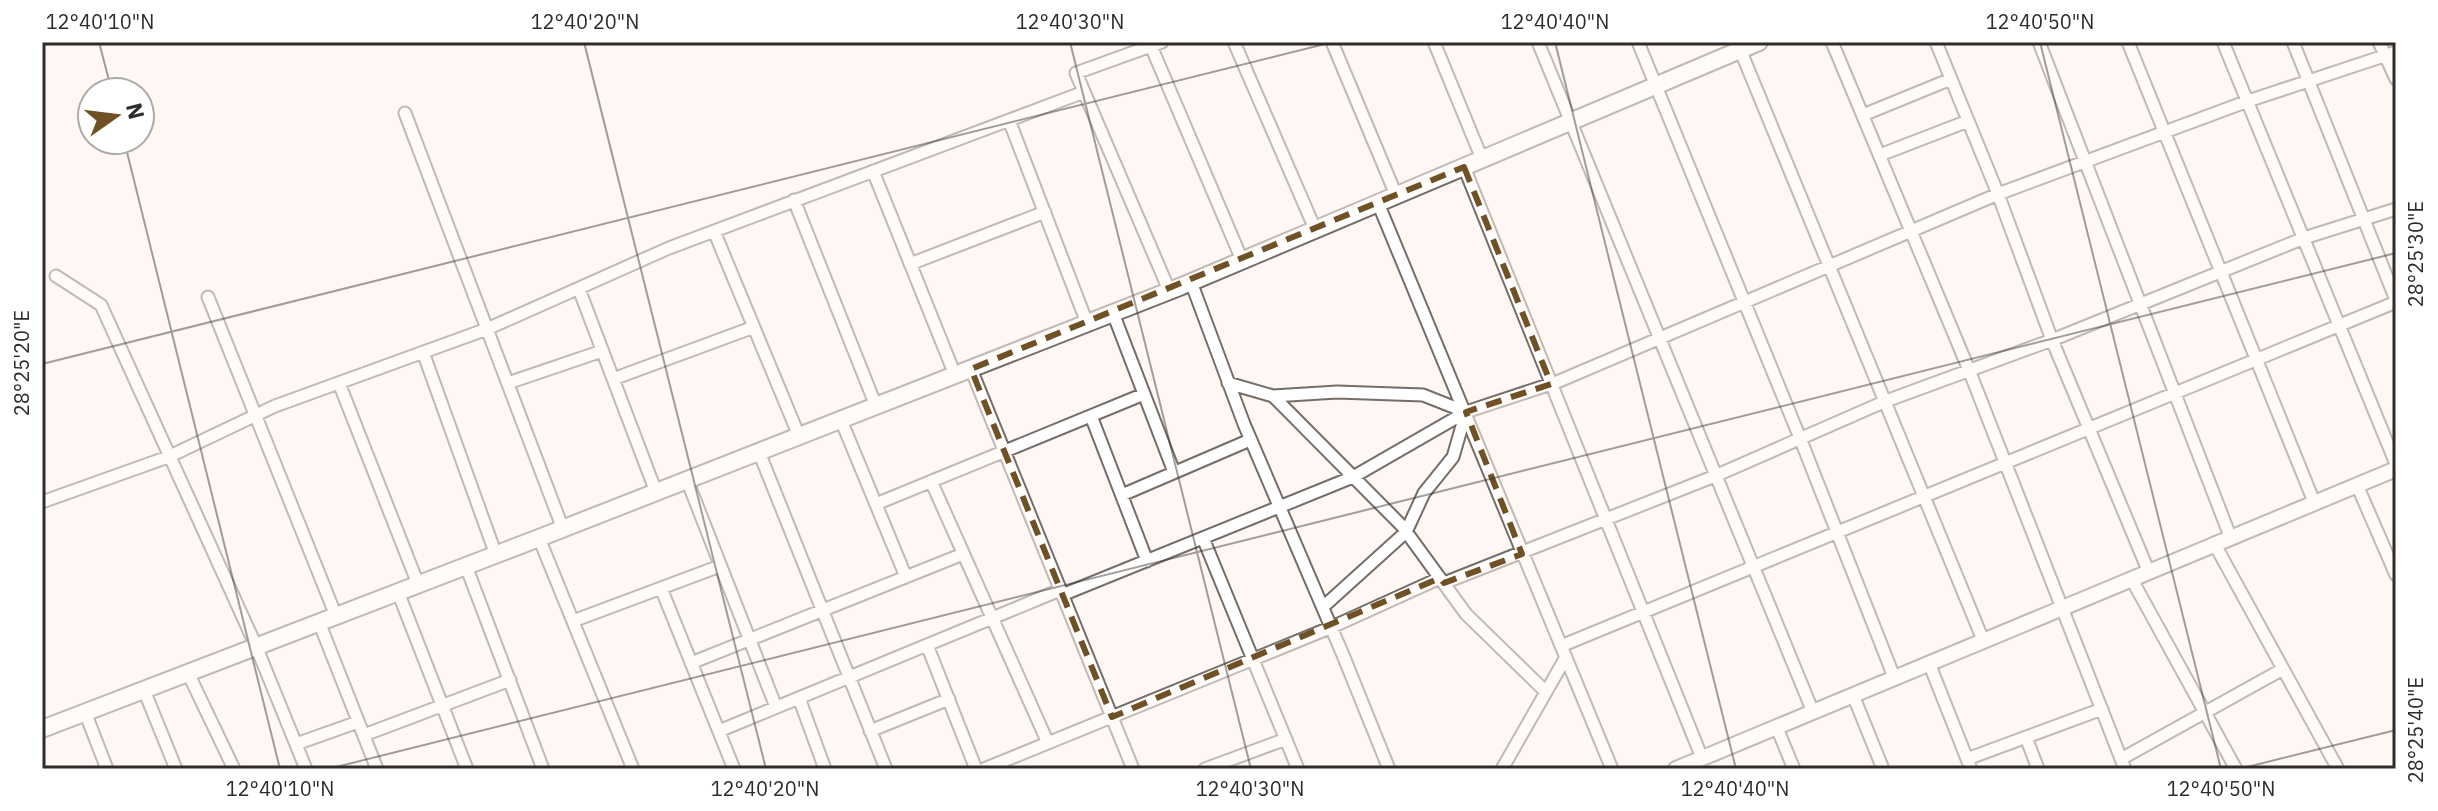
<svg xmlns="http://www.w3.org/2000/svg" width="2438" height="811" viewBox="0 0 2438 811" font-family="'IBM Plex Sans',sans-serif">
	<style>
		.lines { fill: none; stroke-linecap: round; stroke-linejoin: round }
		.minor-casing { stroke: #756d68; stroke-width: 15 }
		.tertiary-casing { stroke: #756d68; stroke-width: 18 }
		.secondary-casing { stroke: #756d68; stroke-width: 20 }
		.minor { stroke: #fff; stroke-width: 11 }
		.tertiary { stroke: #fff; stroke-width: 14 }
		.secondary { stroke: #fff; stroke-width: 16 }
		.marked { fill: none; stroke: #705126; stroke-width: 6; stroke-dasharray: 16 10; stroke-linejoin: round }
		.ticks { fill: none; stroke: #2f2c2a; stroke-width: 2; stroke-opacity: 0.45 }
		.neatline { fill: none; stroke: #2f2c2a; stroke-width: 3 }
		.ticks-label { font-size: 20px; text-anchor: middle; fill: #2f2c2a }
	</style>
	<rect width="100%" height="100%" fill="#fef7f3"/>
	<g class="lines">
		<defs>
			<path id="minor" d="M1162,42L1076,73L1169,290
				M1234,42L1315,229
				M1332,42L1396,195
				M1434,42L1482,159
				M1538,42L1813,712
				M1638,42L1800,438L1894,677
				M1737,42L1983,640
				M1832,42L1969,370L2125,769
				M1936,42L1998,194L2052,340L2148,570
				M2039,42L2230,536
				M2128,42L2314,502
				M2223,42L2396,464
				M2293,42L2396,300
				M2379,42L2396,79
				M1151,46L1242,260
				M405,113L563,529
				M1863,115L1951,79
				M1009,120L1087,323
				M1880,155L1968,121
				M1464,167L1702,758
				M873,171L955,375
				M794,200L876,406
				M1378,203L1612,769
				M714,231L799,436
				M910,264L1045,212
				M56,276L101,305L256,646L306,769
				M1191,282L1244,424L1343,655L1389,769
				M579,289L656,492
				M208,297L336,616
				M1113,313L1174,472
				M423,352L496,555
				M971,369L1133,769
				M613,379L754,327
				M339,383L418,584
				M508,383L602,351
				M1228,383L1273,396L1402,526L1466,614L1546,692
				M1273,396L1337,392L1423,395L1466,412L1453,457L1424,493L1406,532L1323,607
				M1091,416L1147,561
				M841,420L906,577
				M759,452L886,769
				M687,480L776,707
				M931,481L1048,743
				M2357,485L2396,575
				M1122,495L1250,440
				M42,502L168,457L275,406L487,329L669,248L1084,92
				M876,504L1144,394
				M539,538L633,769
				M1203,538L1298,769
				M2214,543L2338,769
				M466,566L543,769
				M2131,578L2236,769
				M1444,583L1715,476L1886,401L2052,340L2304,238L2396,209
				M661,588L734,769
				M398,592L467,769
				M1062,595L1353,477L1466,412L1557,382L1998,194L2248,101L2396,52
				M573,621L720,566
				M319,622L377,769
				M927,645L976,769
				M1561,646L2396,302
				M691,663L963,554
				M1929,663L1971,769
				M188,673L234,769
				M144,690L176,769
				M1853,695L1883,769
				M799,698L825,769
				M85,712L107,769
				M1777,728L1794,769
				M719,731L1060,590
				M870,731L949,699
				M364,735L510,680
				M2026,737L2038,769
				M296,744L358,722
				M1967,759L2102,709
				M2121,759L2283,669
				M984,769L1332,627L1440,578
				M1205,769L1286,739
				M1502,769L1566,657"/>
			<path id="tertiary" d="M1676,769L2396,469"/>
			<path id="secondary" d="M42,729L539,538L1182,286L1759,42"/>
		</defs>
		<!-- minor casing -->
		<use href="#minor" class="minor-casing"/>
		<!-- tertiary casing -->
		<use href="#tertiary" class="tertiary-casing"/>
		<!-- secondary casing -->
		<use href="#secondary" class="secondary-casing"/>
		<!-- minor -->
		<use href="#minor" class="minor"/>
		<!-- tertiary -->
		<use href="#tertiary" class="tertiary"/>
		<!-- secondary -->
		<use href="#secondary" class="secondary"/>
	</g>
	<!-- marked area -->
	<path d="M0 0H2438V811H0ZM1464,167L1551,384L1466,412L1522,554L1444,583L1440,578L1112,717L971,369Z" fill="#fef7f3" fill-opacity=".55" fill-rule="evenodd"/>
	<path class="marked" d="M1464,167L1551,384L1466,412L1522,554L1444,583L1440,578L1112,717L971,369Z"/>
	<!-- ticks -->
	<path class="ticks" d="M99,42L112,92M584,42L766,769M1070,42L1251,769M1555,42L1736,769M2040,42L2221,769M124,140L280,769M42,364L1333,42M328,769L2396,253M2239,769L2396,730"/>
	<!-- border -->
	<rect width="2438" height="811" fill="none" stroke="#ffffff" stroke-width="88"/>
	<!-- north arrow -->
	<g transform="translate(116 116) rotate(76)"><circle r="38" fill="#ffffff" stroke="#acabaa" stroke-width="2"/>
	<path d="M0-6L14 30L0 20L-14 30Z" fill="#705126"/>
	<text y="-12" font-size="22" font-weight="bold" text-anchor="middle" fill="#2f2c2a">N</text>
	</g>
	<rect x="44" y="44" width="2350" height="723" class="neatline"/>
	<g class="ticks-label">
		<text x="100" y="29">12°40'10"N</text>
		<text x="585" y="29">12°40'20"N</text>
		<text x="1070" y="29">12°40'30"N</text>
		<text x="1555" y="29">12°40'40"N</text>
		<text x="2040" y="29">12°40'50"N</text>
		<text transform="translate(2416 254) rotate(-90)" y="7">28°25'30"E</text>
		<text transform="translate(22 363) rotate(-90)" y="7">28°25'20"E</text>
		<text transform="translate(2416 730) rotate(-90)" y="7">28°25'40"E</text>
		<text x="280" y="796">12°40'10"N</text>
		<text x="765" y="796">12°40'20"N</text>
		<text x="1250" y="796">12°40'30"N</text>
		<text x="1735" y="796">12°40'40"N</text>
		<text x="2221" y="796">12°40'50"N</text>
	</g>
</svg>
